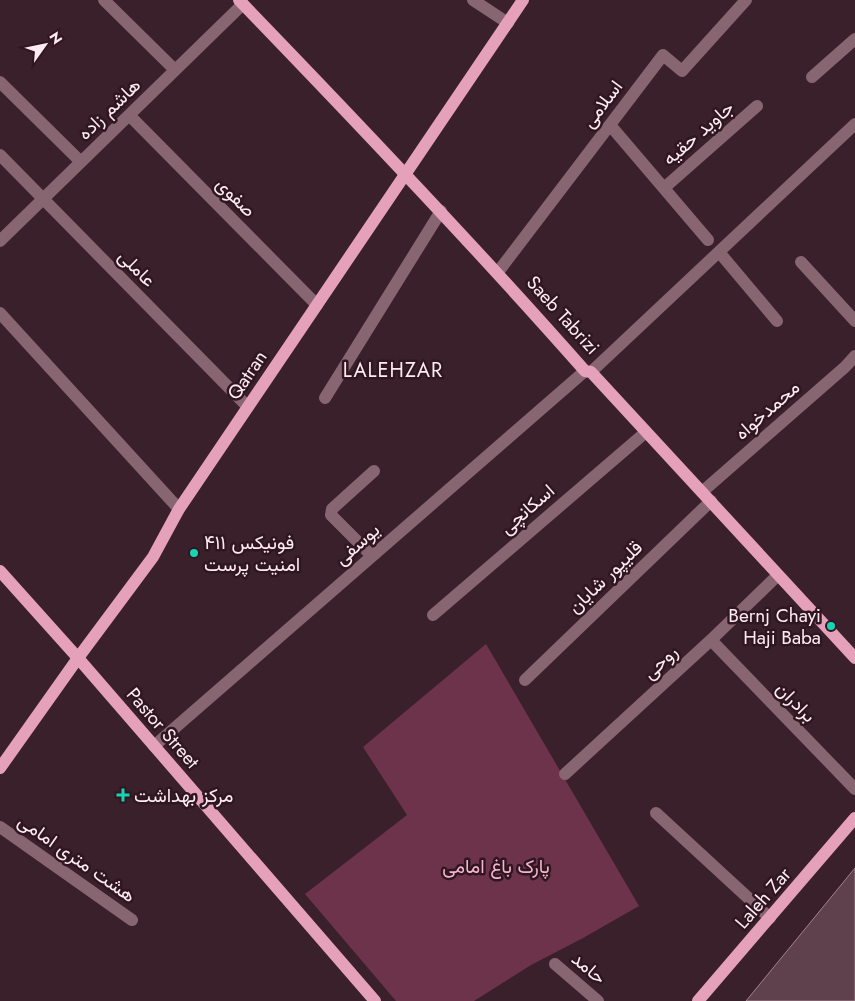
<svg xmlns="http://www.w3.org/2000/svg" width="855" height="1001" viewBox="0 0 855 1001" font-family="Jost,Vazirmatn,sans-serif">
	<style>
		.green { fill: #6d334b }
		.building { fill: #5e414c; stroke: #a3828e }
		.lines { fill: none; stroke-linecap: round; stroke-linejoin: round }
		.minor { stroke: #876571; stroke-width: 12 }
		.major { stroke: #e5a0ba; stroke-width: 12 }
		.poi-dot { fill: #17d5b2; stroke: #301620; stroke-width: 2 }
		.labels { text-anchor: middle; dominant-baseline: central; stroke-width: 5; stroke-linejoin: round; paint-order: stroke }
		.street-label { font-size: 19px; fill: #feebf2; stroke: #301620 }
		.poi-label { font-size: 19px; fill: #feebf2; stroke: #301620; text-anchor: start }
		.park-label { font-size: 19px; fill: #f5b5cd; stroke: #301620 }
		.neighbourhood-label { font-size: 20px; letter-spacing: 1px; fill: #feebf2; stroke: #301620 }
	</style>
	<rect width="100%" height="100%" fill="#3a202a"/>
	<!-- green -->
	<path class="green" d="M486,644L639,906L583,938L531,965L474,1001H396L305,894L407,815L363,747Z"/>
	<!-- building -->
	<path class="building" d="M855,868V1001H746Z"/>
	<g class="lines">
		<!-- minor -->
		<path class="minor" d="M104,0L175,70
			M473,0L508,23
			M812,77L855,39
			M0,82L81,162
			M129,115L317,305
			M610,125L708,240
			M0,155L248,407
			M664,188L757,106
			M0,241L243,4
			M719,252L777,321
			M801,262L855,321
			M498,272L663,55L682,71L746,0
			M0,313L179,509
			M591,372L855,124
			M325,398L441,211
			M702,492L845,367L855,356
			M372,556L331,515L332,509L374,471
			M433,615L646,432
			M711,640L855,789
			M525,680L711,501
			M154,746L585,371
			M565,774L711,640L778,575
			M656,813L770,918
			M0,827L132,920
			M555,964L598,1001"/>
		<!-- major -->
		<path class="major" d="M239,0C357,122 473,244 585,371L591,372L855,658
			M0,571L78,658L375,1001
			M0,768L78,658L153,557L179,509L523,0
			M698,1001L855,818"/>
	</g>
	<!-- markers -->
	<g class="poi-dot">
		<circle cx="194" cy="553" r="5"/>
		<circle cx="831" cy="626" r="5"/>
		<path d="M120.5 787.5h5v5h5v5h-5v5h-5v-5h-5v-5h5z"/>
	</g>
	<g class="labels">
		<!-- street labels -->
		<g class="street-label">
			<text transform="translate(602 104) rotate(-53)">اسلامی</text>
			<text transform="translate(109 109) rotate(-44)">هاشم زاده</text>
			<text transform="translate(698 133) rotate(-41)">جاوید حقیه</text>
			<text transform="translate(236 197) rotate(45)">صفوی</text>
			<text transform="translate(137 268) rotate(45)">عاملی</text>
			<text transform="translate(563 315) rotate(48)">Saeb Tabrizi</text>
			<text transform="translate(247 375) rotate(-56)">Qatran</text>
			<text transform="translate(767 410) rotate(-41)">محمدخواه</text>
			<text transform="translate(527 509) rotate(-41)">اسکانچی</text>
			<text transform="translate(357 544) rotate(-41)">یوسفی</text>
			<text transform="translate(605 577) rotate(-44)">قلیپور شایان</text>
			<text transform="translate(660 662) rotate(-43)">روحی</text>
			<text transform="translate(796 702) rotate(46)">برادران</text>
			<text transform="translate(163 728) rotate(49)">Pastor Street</text>
			<text transform="translate(77 858) rotate(35)">هشت متری امامی</text>
			<text transform="translate(763 898) rotate(-49)">Laleh Zar</text>
			<text transform="translate(589 968) rotate(40)">حامد</text>
		</g>
		<!-- poi labels -->
		<g class="poi-label">
			<text x="204" y="542">فونیکس ۴۱۱<tspan x="204" dy="22">امنیت پرست</tspan></text>
			<text x="821" y="615" text-anchor="end">Bernj Chayi<tspan x="821" dy="22">Haji Baba</tspan></text>
			<text x="134" y="795">مرکز بهداشت</text>
		</g>
		<!-- park labels -->
		<g class="park-label">
			<text x="496" y="866">پارک باغ امامی</text>
		</g>
		<!-- neighbourhood labels -->
		<g class="neighbourhood-label">
			<text x="393" y="370">LALEHZAR</text>
		</g>
	</g>
	<!-- north arrow -->
	<g transform="translate(45 45) rotate(57)" stroke="#301620" stroke-width="4" paint-order="stroke">
	<path d="M0-4L9 19L0 12L-9 19Z" fill="#feebf2"/>
	<text y="-8" font-size="14" font-weight="bold" text-anchor="middle" fill="#feebf2">N</text>
	</g>
</svg>
